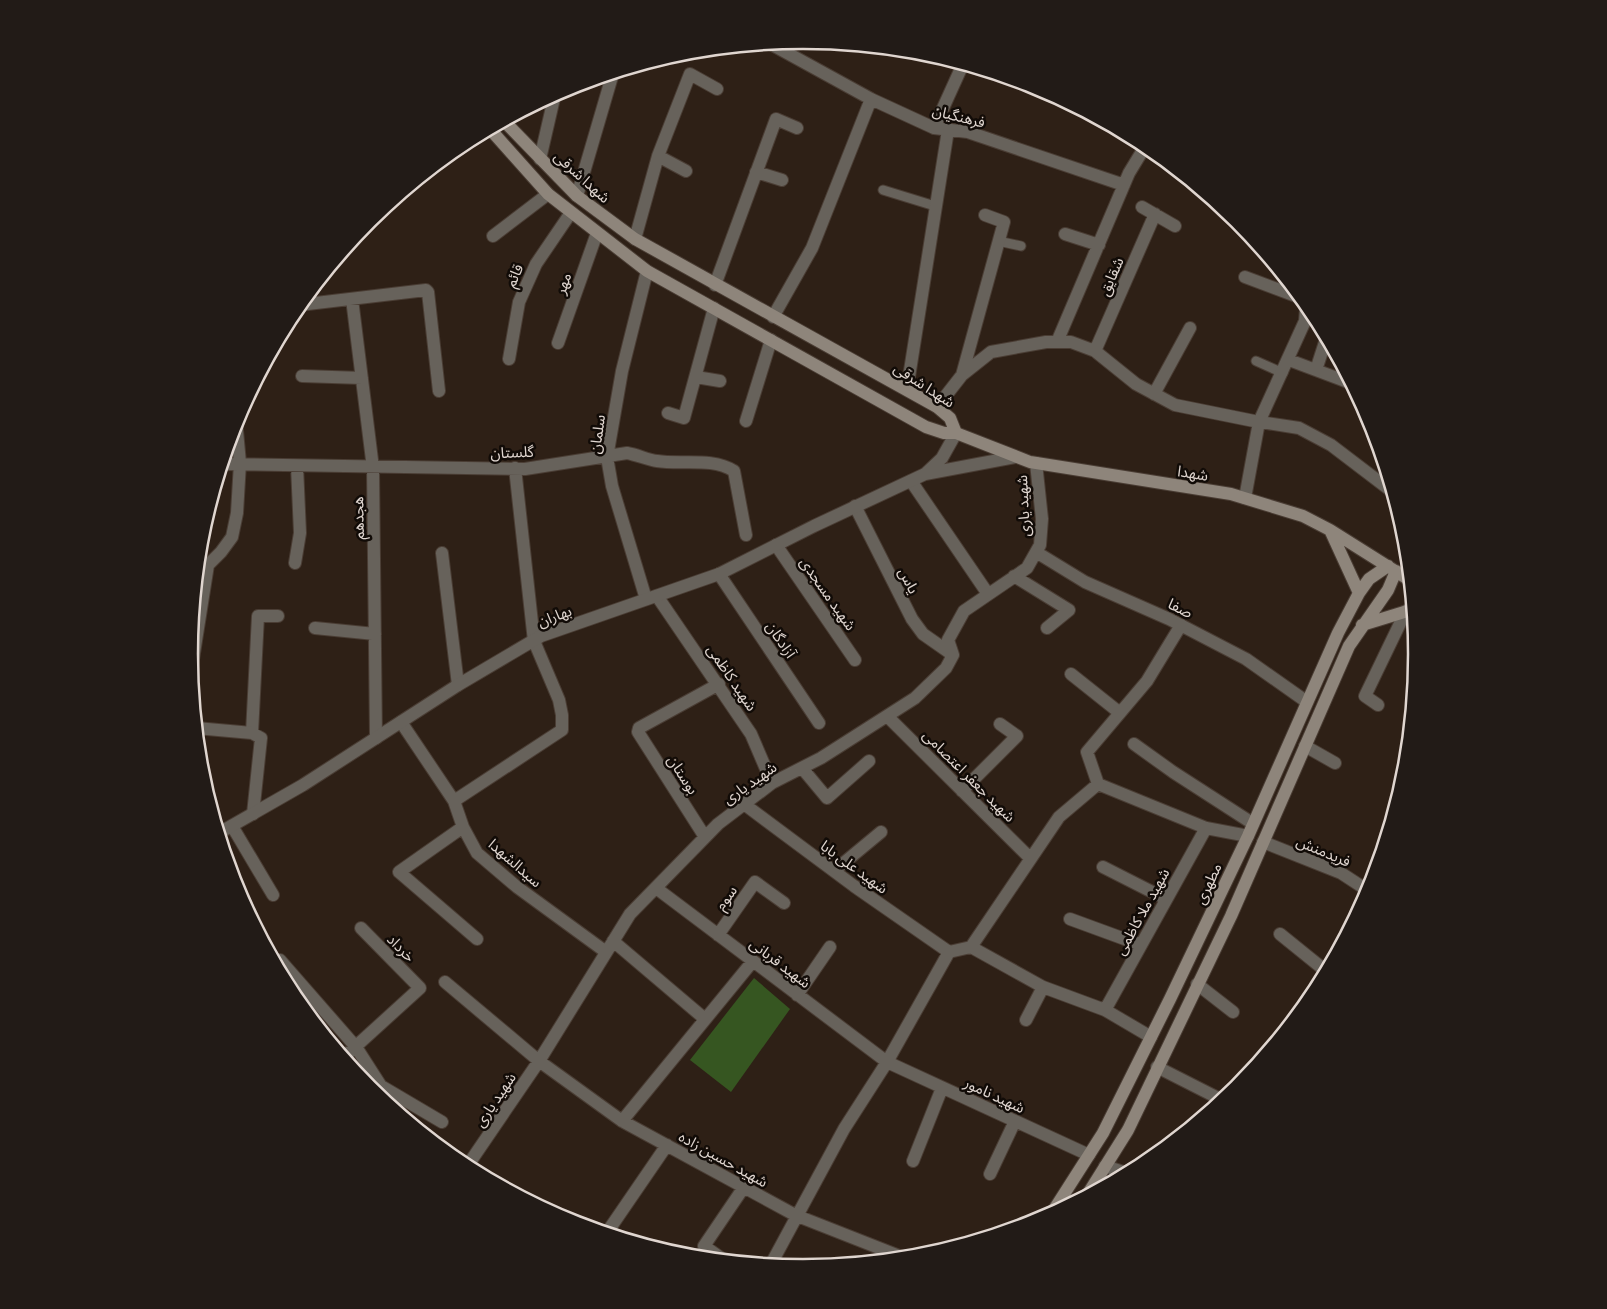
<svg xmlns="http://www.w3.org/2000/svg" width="1607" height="1309" viewBox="0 0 1607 1309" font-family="Literata,'Noto Sans Arabic',serif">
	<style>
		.green { fill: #365621 }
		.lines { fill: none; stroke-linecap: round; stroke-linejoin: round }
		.service-casing { stroke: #4a3d34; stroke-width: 11 }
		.minor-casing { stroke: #4a3d34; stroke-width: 14 }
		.tertiary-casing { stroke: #4a3d34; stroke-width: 14 }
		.secondary-casing { stroke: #4a3d34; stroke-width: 14 }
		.service { stroke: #67625b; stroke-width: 9 }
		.minor { stroke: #67625b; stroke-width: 12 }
		.tertiary { stroke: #67625b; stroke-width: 12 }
		.secondary { stroke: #8e857b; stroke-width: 12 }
		.labels { text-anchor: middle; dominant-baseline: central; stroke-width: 5; stroke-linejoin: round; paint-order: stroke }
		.street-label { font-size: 15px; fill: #e0d6d0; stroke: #110b07 }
		.rim { fill: none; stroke: #e0d6d0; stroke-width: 2.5 }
	</style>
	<rect width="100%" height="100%" fill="#2e2016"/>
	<!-- green -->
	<path class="green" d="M754,978L790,1009L731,1092L690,1060Z"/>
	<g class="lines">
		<defs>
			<path id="service" d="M883,190L935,206
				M998,241L1021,246
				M1256,361L1283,373"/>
			<path id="minor" d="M769,43L871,99L934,128L968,132L1124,185
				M934,128L963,64
				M658,156L686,171
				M540,159L555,94
				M756,172L782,180
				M577,196L613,73
				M1142,207L1175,226
				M1065,234L1099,245
				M493,236L548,194
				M635,239L658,156L690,74L717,89
				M1245,277L1301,298
				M715,285L776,119L797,128
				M352,299L373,468L376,738
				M299,305L426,290L428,292L439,391
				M773,317L812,248L871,99
				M1057,342L1129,173L1146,145
				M558,343L597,233
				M1095,351L1155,214
				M509,359L519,302L536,264L570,214
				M1289,360L1353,384
				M1316,370L1327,336
				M962,375L1004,222L985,215
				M302,376L362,378
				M696,377L720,381
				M903,387L909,377L948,130
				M1154,394L1190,328
				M937,407L962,375L991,352L1046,342H1071L1095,351L1136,384L1175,405L1254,421L1299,428L1331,445L1394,493
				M668,413L684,418L714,308
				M746,421L771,340
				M222,464L525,469L627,453C638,455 648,460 657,461C682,465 712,457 734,471L746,535
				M911,481L988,594
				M1245,498L1259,422L1305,321L1306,309L1301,297
				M855,506L912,619L923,634L953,655
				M776,545L855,660
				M1036,552L1085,582L1169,619L1246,659L1307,702
				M442,553L458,685
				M295,563L300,533L297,466
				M719,574L819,723
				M1014,576L1069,610L1047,628
				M657,596L751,734L772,783
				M646,599L612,486L607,457L622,371L647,271
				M1181,625L1147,681L1087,752L1098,784L1206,828L1248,836
				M315,628L375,634
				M191,672L208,565L221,552L232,537L237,513L240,463L236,420
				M1071,674L1120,713
				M1378,705L1365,696L1406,611
				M887,716L1030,858
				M401,722L454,801L463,827L477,853L517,887L606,952
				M196,728L252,733L261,738L253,814
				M252,733L258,616H278
				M1134,744L1173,772L1252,823
				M1305,746L1335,763
				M802,768L827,798L869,761
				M962,791L1017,736L1000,724
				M454,801L562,730V715L559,700L534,641L515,468
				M744,804L854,886L949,952
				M232,826L273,895
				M463,827L399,872L477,939
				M705,837L638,732L639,728L719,684
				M1263,842L1341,873L1370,892
				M1103,867L1166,899
				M834,871L881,832
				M656,888L887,1062L1089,1155
				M1368,890L1375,877
				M1070,919L1141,945
				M1280,934L1327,972
				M718,935L755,882L784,903
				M613,941L705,1019
				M971,947L1059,817L1098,784
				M280,960L356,1047L381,1086L442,1122
				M445,982L539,1061L622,1121L795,1215L907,1259
				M1197,984L1233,1012
				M797,995L830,947
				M1105,1010L1206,828
				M1026,1020L1043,987
				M343,1058L420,988L361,928
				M1157,1067L1224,1101
				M622,1121L753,961
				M913,1161L942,1088
				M1105,1166L1129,1174
				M466,1168L539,1061L630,914L718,824L772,783L821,758L915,698L946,668L953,655L948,640L964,611L1027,568L1040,545L1042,519L1036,463
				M990,1174L1015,1121
				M606,1234L667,1145
				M725,1261L704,1246L744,1187
				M770,1266L844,1129L887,1062L949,952L971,947L1043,987L1105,1010L1151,1037"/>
			<path id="tertiary" d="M925,474L942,458L956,433
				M219,833L303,785L458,685L541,636L719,574L814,526L925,474L1015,457"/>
			<path id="secondary" d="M504,121L577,196L635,239L937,407L950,418L956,433
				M490,129L548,194L647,271L926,427L944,433H956L1030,462L1231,494L1303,516L1330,530L1411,581
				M1331,532L1359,593
				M1362,625L1414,609
				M1086,1197L1128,1130L1231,916L1349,646L1388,590L1396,571
				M1050,1216L1103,1133L1170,999L1248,836L1338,633L1359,593L1369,579L1388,566"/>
		</defs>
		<!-- service casing -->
		<use href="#service" class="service-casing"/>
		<!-- minor casing -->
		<use href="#minor" class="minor-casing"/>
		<!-- tertiary casing -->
		<use href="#tertiary" class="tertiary-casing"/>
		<!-- secondary casing -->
		<use href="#secondary" class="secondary-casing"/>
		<!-- service -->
		<use href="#service" class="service"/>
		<!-- minor -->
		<use href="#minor" class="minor"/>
		<!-- tertiary -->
		<use href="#tertiary" class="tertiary"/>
		<!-- secondary -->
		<use href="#secondary" class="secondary"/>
	</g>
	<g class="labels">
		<!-- street labels -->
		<g class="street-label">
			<text transform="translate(959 115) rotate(14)">فرهنگیان</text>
			<text transform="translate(583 176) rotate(42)">شهدا شرقی</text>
			<text transform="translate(513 275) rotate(-66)">قائم</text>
			<text transform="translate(1110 276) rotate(-66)">شقایق</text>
			<text transform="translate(562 283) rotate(-70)">مهر</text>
			<text transform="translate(925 384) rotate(33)">شهدا شرقی</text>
			<text transform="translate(596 434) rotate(-82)">سلمان</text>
			<text transform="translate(512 451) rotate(-2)">گلستان</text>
			<text transform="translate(1193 472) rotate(9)">شهدا</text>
			<text transform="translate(1022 506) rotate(-93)">شهید یاری</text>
			<text transform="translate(357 518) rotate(-91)">هجدهم</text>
			<text transform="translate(910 580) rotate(63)">یاس</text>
			<text transform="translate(829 593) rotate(55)">شهید مسجدی</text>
			<text transform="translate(1181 607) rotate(26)">صفا</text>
			<text transform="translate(554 615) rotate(-21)">بهاران</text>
			<text transform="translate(782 639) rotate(56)">آزادگان</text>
			<text transform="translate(733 677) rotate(56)">شهید کاظمی</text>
			<text transform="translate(684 774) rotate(57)">بوستان</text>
			<text transform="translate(970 775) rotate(45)">شهید جعفر اعتصامی</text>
			<text transform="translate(749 782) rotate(-35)">شهید یاری</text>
			<text transform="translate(1324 850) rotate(23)">فریدمنش</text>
			<text transform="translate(516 862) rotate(41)">سیدالشهدا</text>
			<text transform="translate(855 866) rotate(36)">شهید علی بابا</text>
			<text transform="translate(1207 883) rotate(-65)">مطهری</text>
			<text transform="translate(725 897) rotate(-55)">سوم</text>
			<text transform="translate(1141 911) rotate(-61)">شهید ملا کاظمی</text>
			<text transform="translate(402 947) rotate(45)">خرداد</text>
			<text transform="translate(781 962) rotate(37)">شهید قربانی</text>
			<text transform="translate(995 1094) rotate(25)">شهید نامور</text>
			<text transform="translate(494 1099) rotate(-56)">شهید یاری</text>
			<text transform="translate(724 1158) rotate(29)">شهید حسین زاده</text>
		</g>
	</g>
	<!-- crop -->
	<path d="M0 0H1607V1309H0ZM198 654a605 605 0 1 1 1210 0a605 605 0 1 1-1210 0Z" fill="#221b17" fill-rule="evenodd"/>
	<path class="rim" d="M198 654a605 605 0 1 1 1210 0a605 605 0 1 1-1210 0Z"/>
</svg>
